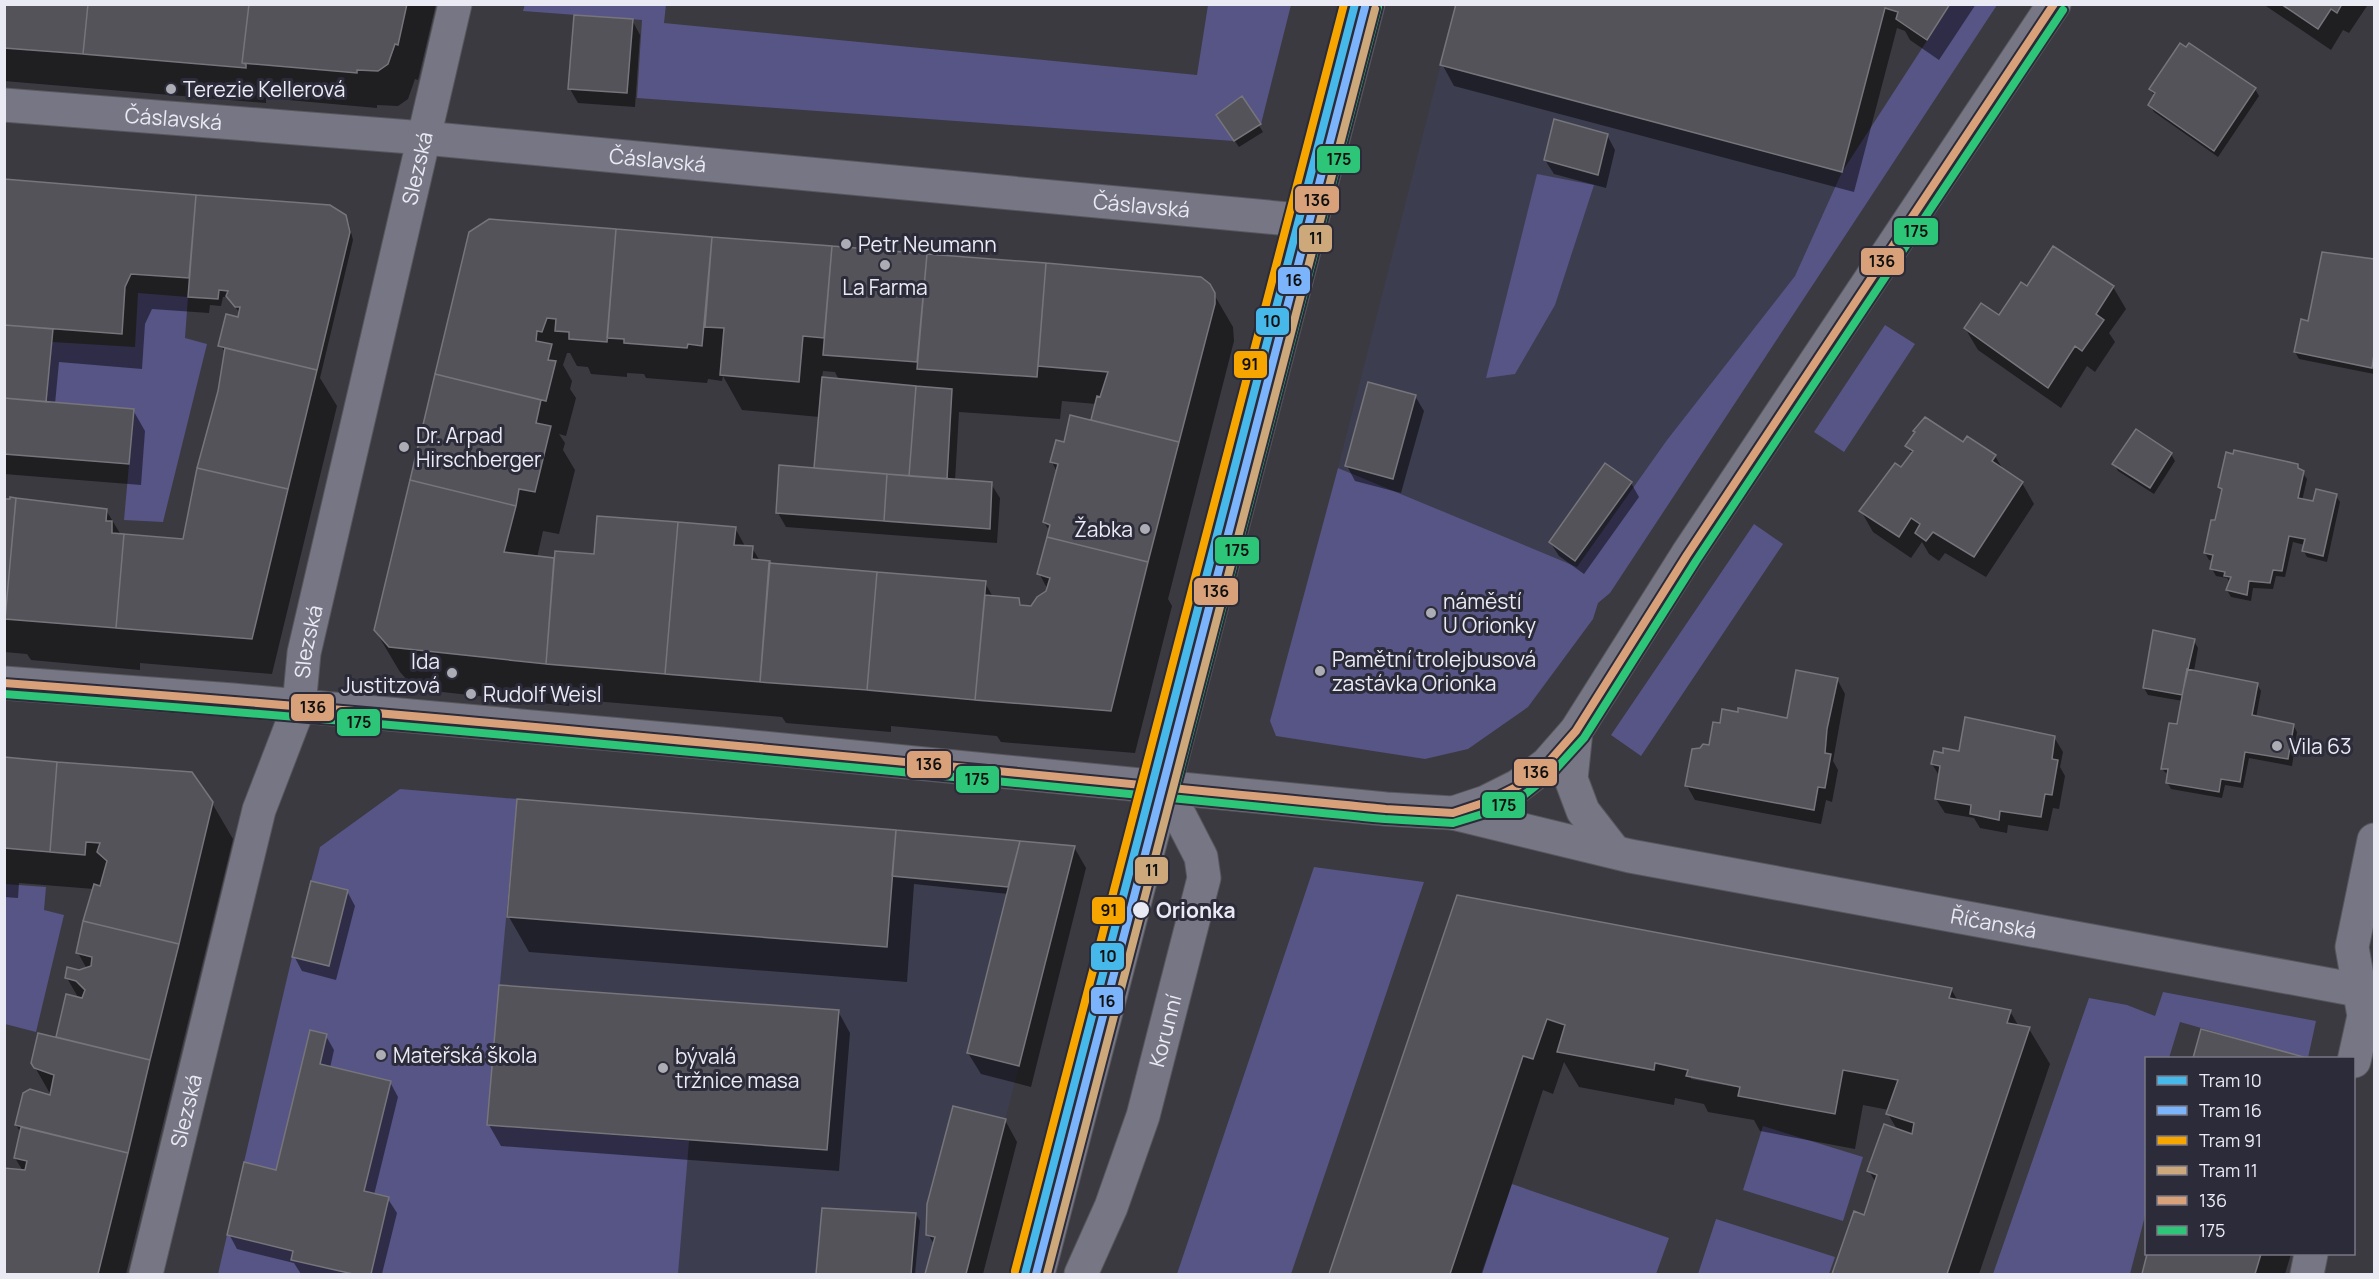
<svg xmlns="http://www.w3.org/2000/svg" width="2379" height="1279" viewBox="0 0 2379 1279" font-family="Manrope,sans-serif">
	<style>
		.built { fill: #3d3d50 }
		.green { fill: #575486 }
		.shadow { fill: #0007; fill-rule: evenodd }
		.building { fill: #535359; stroke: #75757b; stroke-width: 1.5 }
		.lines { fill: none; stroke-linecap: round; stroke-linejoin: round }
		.minor-casing { stroke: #57575c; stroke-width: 35 }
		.tertiary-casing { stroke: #57575c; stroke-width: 35 }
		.minor { stroke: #767685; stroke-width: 33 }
		.tertiary { stroke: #767685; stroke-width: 33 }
		.bus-1-casing { stroke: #2c2b3a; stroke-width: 12 }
		.bus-2-casing { stroke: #2c2b3a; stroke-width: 12 }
		.bus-1 { stroke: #d9a179; stroke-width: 8 }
		.bus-2 { stroke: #2dc577; stroke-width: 8 }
		.tram-1-casing { stroke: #2c2b3a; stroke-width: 12 }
		.tram-2-casing { stroke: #2c2b3a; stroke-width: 12 }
		.tram-3-casing { stroke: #2c2b3a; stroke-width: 12 }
		.tram-4-casing { stroke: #2c2b3a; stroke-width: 12 }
		.tram-1 { stroke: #46b9ea; stroke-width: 8 }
		.tram-2 { stroke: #7bb4fa; stroke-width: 8 }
		.tram-3 { stroke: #f7a600; stroke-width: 8 }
		.tram-4 { stroke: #cca87b; stroke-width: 8 }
		.poi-dot { fill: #acacb5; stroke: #2c2b3a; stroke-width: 2 }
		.stop-dot { fill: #eaeaf4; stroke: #2c2b3a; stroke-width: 2 }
		.labels { text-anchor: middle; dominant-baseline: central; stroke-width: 6; stroke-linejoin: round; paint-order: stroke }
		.poi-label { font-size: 21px; fill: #eaeaf4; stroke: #2c2b3a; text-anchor: start }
		.street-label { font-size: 21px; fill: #eaeaf4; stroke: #2c2b3a }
		.stop-label { font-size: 21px; font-weight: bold; fill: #eaeaf4; stroke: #2c2b3a; text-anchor: start }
		.line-badge { stroke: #2c2b3a; stroke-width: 2 }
		.pale-badge-label { font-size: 16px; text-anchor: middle; font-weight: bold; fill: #111 }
	</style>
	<rect width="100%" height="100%" fill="#3a3a40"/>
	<!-- built -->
	<path class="built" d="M1456,5H1950L1927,40L1896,19L1898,12L1885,8L1842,172L1795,276L1667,440L1577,567L1338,468Z
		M400,789L1075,846L966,1274H218L320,847Z"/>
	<!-- green -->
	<path class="green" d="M525,4L666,5L664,23L1197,75L1208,5H1291L1261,124L1241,97L1216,115L1234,141L637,98L642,20L523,11Z
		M1950,5H1997L1610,593L1598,603L1593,619L1528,707L1468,749L1425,759L1276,736L1270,721L1338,468L1577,567L1667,440L1795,276L1842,172Z
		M1537,174L1594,185L1555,305L1515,374L1486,378Z
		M138,293L188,297L185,338L207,344L163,522L124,520L134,409L46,402L52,342L135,347Z
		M1885,325L1915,344L1844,452L1814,432Z
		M1754,524L1783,544L1641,756L1611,735Z
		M400,789L517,799L487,1125L689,1141L678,1274H371L389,1198L364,1191L390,1081L320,1064L327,1035L310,1030L276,1170L244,1162L292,957L347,890L311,881L320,847Z
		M1314,867L1424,882L1291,1274H1177Z
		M5,884L46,887L44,910L64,915L36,1032L5,1024Z
		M2163,992L2316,1021L2308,1058L2180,1022L2169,1058H2146V1212L2130,1274H1993L2089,998L2127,1005L2155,1016Z
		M1763,1126L1863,1157L1843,1221L1743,1190Z
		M1512,1184L1669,1238L1656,1274H1481Z
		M1716,1219L1835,1257L1829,1274H1698Z
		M227,1235L293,1251L291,1259L354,1274H218Z"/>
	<!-- shadow -->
	<path class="shadow" d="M4,4H436L418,80L415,79L408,99L398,106L377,105V108L266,98V103L4,81Z
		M1457,4H1976L1939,60L1910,40L1905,31L1897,28L1854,192L1454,86L1442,64Z
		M2263,4H2366L2367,6L2349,33L2343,30L2331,50Z
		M632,20L640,35L635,107L578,103L570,89Z
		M2190,45L2255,89L2259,96L2218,157L2154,112L2150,105L2155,97L2150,89Z
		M1241,98L1263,132L1239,147L1222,122Z
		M1607,135L1615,150L1606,188L1554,174L1545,160Z
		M4,181L329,207L345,216L349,224L353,240L320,378L337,406L272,674L140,663V670L31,660L27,654L4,652V499L106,510L121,535L184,541L189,508L219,391L226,353L220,345L240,314L229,297H223L221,306L210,305L209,313L152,309L145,324L142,369L59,362L55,404L133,410L145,431L141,485L4,474Z
		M489,220L1046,265L1212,291L1233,327L1234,341L1168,599L1172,606L1135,753L1001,742L997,736L891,726V732L786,723L782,717L570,699L569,706L415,689L400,672L375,630L437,374ZM567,353H570L577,366L588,367L591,374L627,377V373L644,374L646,378L707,383L708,379L722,381L723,376L742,410L820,417L816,470L778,513L786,527L997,543L1000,498L991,484L955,481L959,412L1060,419L1062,401L1096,404L1093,422L1065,444L1052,462L1057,472L1044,522L1050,532L1039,573L1047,588L1045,594L1031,608L1022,607L1018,600L993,597L985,583L771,565L770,562L760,561L752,548L745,546L735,528L555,563L553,559L537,558L543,531L559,534L575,470L563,450L565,443L559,434L566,436L576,398L570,389L572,381L563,365ZM823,371L835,372L839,380L822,378Z
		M2053,248L2113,287L2126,309L2109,333L2115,342L2095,372L2087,366L2061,408L1978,350L1965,328L2000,317L2028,288Z
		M2323,254L2374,261V374L2299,359L2295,352L2309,322Z
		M1415,396L1424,411L1401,493L1355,481L1347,466Z
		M2136,431L2171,454L2175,461L2154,494L2118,471L2114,464Z
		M1907,446L1995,456L2004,471L2022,483L2034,504L1986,577L1945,553L1939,561L1929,554L1922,542L1911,558L1873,532L1861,511L1902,469L1912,454Z
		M2298,466L2307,479L2302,501L2314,503L2336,496L2340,502L2327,562L2307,557L2303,550L2305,545L2293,542L2285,577L2276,576L2273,589L2253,588L2251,601L2231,597L2227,590L2230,583L2227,578L2216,576L2212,569L2214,561L2209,560L2205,553L2216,522L2223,492L2220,487Z
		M1631,483L1639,497L1584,574L1559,556L1550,542Z
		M2194,641L2198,648L2194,671L2257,684L2261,691L2256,718L2293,725L2297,732L2292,766L2249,758L2243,788L2225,785L2222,798L2171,789L2167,782L2168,775L2162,769L2178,726L2183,701L2148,695L2144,688Z
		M1837,679L1845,694L1833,761L1838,770L1832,802L1826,800L1821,824L1695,800L1687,786L1722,725L1788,719Z
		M1967,718L2054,737L2063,752L2060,767L2065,776L2059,809L2053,808L2048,831L2008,825L2007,833L1980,828L1974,818L1945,813L1936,799L1940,777L1932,764L1944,754L1960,753Z
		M4,759L212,803L233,839L126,1274H4V1183L23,1171L15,1158L21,1133L16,1125L52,1097L32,1062L57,1039L67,996L79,999L67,978L87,969L78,953L94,889L19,883L18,898L4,897Z
		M897,832L1074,847L1086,868L1031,1087L981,1074L968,1053L1008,894L914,884L907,982L529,952L509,917Z
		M347,891L355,906L336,980L302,971L294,956Z
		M1458,896L1951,989L1958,1001L2010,1011L2019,1027L2029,1029L2050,1064L1979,1274H1834L1855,1213L1865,1217L1876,1183L1869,1171L1898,1131L1888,1114L1889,1110L1863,1105L1855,1149L1760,1131L1754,1120L1708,1112L1704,1104L1675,1098L1674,1105L1579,1087L1564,1062L1553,1094L1543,1090L1482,1274H1331ZM1691,1076L1748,1087L1747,1089L1691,1079Z
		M838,1011L850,1033L839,1171L501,1146L489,1125Z
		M2202,1030L2303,1058H2194Z
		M326,1036L334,1050L330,1068L390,1082L398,1097L374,1195L388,1199L397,1213L382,1274H301L294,1263L237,1249L229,1234L277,1172Z
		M1005,1120L1017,1142L983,1274H927L935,1246L928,1234Z
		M823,1209L916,1214L920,1221L915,1274H817Z
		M2149,1254H2291L2285,1274H2143Z"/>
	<!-- building -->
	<path class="building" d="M4,4H88L83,54L4,48Z
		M88,4H249L242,63L246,64V68L83,54Z
		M249,4H407L398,45L395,44L388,64L378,71L357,70V73L242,63Z
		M1456,4H1950L1927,40L1896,19L1898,12L1885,8L1842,172L1440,65Z
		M2281,4H2342L2337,13L2331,9L2318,29Z
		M574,15L633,19L627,93L568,89Z
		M2180,43L2186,47L2189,43L2256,88L2214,151L2148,105L2155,93L2149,89Z
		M1242,96L1261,124L1234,141L1216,115Z
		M1554,119L1608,134L1598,175L1544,160Z
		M4,179L196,195L189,278L131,274L125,287L122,334L4,325Z
		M196,195L330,205L346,215L350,232L317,370L218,346L226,314L238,317L240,307H235L226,296L228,291L219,290L218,299L188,297Z
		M489,219L616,229L607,342L569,339V332L555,331L556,319L547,318L542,332L537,331L536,341L552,344L548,360L556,361L546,401L435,374L469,232Z
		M616,229L712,237L702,346L688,344L687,348L624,343V339L607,338Z
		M712,237L832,246L824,338L803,336L799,382L720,375L724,328L705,327Z
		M832,246L927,254L917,362L823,355Z
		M2053,246L2114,286L2096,314L2104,320L2082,351L2075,346L2048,388L1964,328L1981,303L1999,315L2021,282L2027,286Z
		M2322,252L2374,259V354L2372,368L2294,352L2301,319L2308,321Z
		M927,254L1046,263L1037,377L917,369Z
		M1046,263L1201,277L1210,284L1215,293V304L1179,442L1091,420L1097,396L1100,397L1108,372L1038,366Z
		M4,325L53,329L46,402L4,398Z
		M225,348L317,370L288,489L197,468L218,391Z
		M435,374L541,400L536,423L551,426L535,492L519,489L516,506L410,480Z
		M822,377L916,386L909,476L814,468Z
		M1368,382L1416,395L1393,479L1345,466Z
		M916,386L952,389L947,479L909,476Z
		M4,398L134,409L129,464L4,454Z
		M1070,415L1179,442L1148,562L1047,537L1050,525L1043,522L1058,464L1050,462L1056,440L1064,442Z
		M1925,417L1963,442L1967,436L1996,455L1992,461L2023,482L1974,557L1933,532L1926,541L1915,533L1920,524L1911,518L1899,537L1859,511L1895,463L1901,467L1913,451L1905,446L1915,432L1913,431Z
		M2136,429L2172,453L2150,488L2112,464Z
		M2234,450L2298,464V468L2304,471L2298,498L2313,501L2316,489L2337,494L2323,556L2302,551L2305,539L2289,536L2282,571L2273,570L2270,583L2249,581L2247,595L2226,590L2231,577L2224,576L2225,572L2210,569L2213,555L2204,553L2211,520H2215L2222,489L2218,487L2226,452L2233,454Z
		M1605,463L1632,482L1575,561L1549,542Z
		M779,465L887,474L884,521L776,513Z
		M197,468L288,489L252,639L116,628L124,534L183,539Z
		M887,474L992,482L990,529L884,521Z
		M410,480L516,506L504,552L554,558L546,664L389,647L374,630Z
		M10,497L16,498L5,619L4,499H10Z
		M16,498L107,509L106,521H112V533L124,534L116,628L5,619Z
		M597,516L678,522L665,674L546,664L555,551L594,554Z
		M678,522L736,527L734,545L753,546L752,559L770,561L760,682L665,674Z
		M1047,537L1148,562L1111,711L975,700L985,595L1019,598L1020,605L1031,606L1037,597L1046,591L1050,578L1037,574Z
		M769,563L877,572L867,690L760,682Z
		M877,572L986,581L975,700L867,690Z
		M2153,630L2195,639L2182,695L2143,688Z
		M2187,669L2258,683L2252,715L2294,724L2288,759L2245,752L2240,782L2221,779L2219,792L2166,783L2168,769H2161L2169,723L2177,724Z
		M1796,670L1838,678L1827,729L1825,753L1831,754L1825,788L1818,787L1814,810L1685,786L1692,749L1700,748L1703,744L1709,745L1713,722L1720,723L1722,709L1738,712V708L1787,718Z
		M1965,717L2055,736L2052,759L2058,760L2052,795L2045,794L2041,817L2000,811L1999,820L1970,814L1971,805L1935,799L1940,766L1931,764L1934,751L1943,753V748L1959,751Z
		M4,757L57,762L50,852L4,848Z
		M57,762L192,772L213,802L179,944L83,921L94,884L100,886L107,861L97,852L100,843L86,842L85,855L50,852Z
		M517,799L896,830L887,947L507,917Z
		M896,830L1020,841L1008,887L892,876Z
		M1020,841L1075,846L1019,1066L967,1053Z
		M311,881L348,890L329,966L292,957Z
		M1457,895L1952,988L1949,998L2011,1010L2007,1023L2030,1027L1947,1274H1832L1854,1211L1864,1215L1877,1175L1867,1171L1884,1124L1912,1134L1914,1123L1886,1114L1898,1080L1843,1070L1835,1114L1738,1096L1740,1087L1686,1076L1688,1070L1655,1063L1654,1070L1557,1052L1565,1025L1547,1019L1533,1059L1523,1056L1450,1274H1329Z
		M83,921L179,944L150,1060L56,1037L66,994L82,998L85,990L76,981L65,978L67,967L79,970L91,966L92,957L76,953Z
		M499,985L839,1010L827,1150L487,1125Z
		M2201,1029L2304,1057V1058H2193Z
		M310,1030L327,1034L320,1064L391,1081L364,1191L389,1197L371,1274H353L291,1260L293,1251L227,1235L244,1162L276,1170Z
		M38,1033L150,1060L128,1153L15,1125L23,1093L30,1089L50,1095L54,1075L34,1068L31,1063Z
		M953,1106L1006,1119L966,1274H925L935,1237L926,1235L927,1204Z
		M21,1127L128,1153L98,1274H4V1168L25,1170L27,1161L14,1158Z
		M822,1208L916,1213L911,1274H816Z
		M2147,1254H2261L2255,1274H2142Z"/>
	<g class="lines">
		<defs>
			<g id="minor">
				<path id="s1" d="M4,105L424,138L1310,221"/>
				<path d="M1576,731L1571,779L1583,811L1614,851"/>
				<path id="s2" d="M1453,813L1630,856L2374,993"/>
				<path d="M2354,1061L2364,1016L2352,947L2374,840"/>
				<path id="s3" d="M146,1274L259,810L299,706L304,653L455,4"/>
				<path d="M2307,1274L2311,1254"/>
			</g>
			<g id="tertiary">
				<path d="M4,683L233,700L722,744L1386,809L1453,813L1486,802L1518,786L1547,764L1576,731L1687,555L2054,4"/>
				<path d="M1038,1274L1368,4"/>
				<path id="s4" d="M1081,1274L1111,1207L1143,1116L1204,878L1201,857L1165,787"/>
			</g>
		</defs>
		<!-- minor casing -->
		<use href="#minor" class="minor-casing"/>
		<!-- tertiary casing -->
		<use href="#tertiary" class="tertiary-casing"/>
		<!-- minor -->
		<use href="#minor" class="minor"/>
		<!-- tertiary -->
		<use href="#tertiary" class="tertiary"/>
		<defs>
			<path id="bus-1" d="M4,683C466,717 926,764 1386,809L1453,813L1486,802L1518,786L1547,764L1576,731L1687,555L2054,4
				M1165,787L1368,4"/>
			<path id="bus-2" d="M4,694C465,728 925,774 1385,819L1453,823L1489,812L1524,795L1553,772L1584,738L1696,561L2063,10
				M1175,790L1378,7"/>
		</defs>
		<!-- bus-1 casing -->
		<use href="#bus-1" class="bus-1-casing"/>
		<!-- bus-2 casing -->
		<use href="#bus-2" class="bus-2-casing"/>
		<!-- bus-1 -->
		<use href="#bus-1" class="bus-1"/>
		<!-- bus-2 -->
		<use href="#bus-2" class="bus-2"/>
		<defs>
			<path id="tram-1" d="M1025,1274L1355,4"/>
			<path id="tram-2" d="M1036,1274L1365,7"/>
			<path id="tram-3" d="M1015,1271L1344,4"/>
			<path id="tram-4" d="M1047,1274L1375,9"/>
		</defs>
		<!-- tram-1 casing -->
		<use href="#tram-1" class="tram-1-casing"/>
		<!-- tram-2 casing -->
		<use href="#tram-2" class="tram-2-casing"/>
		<!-- tram-3 casing -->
		<use href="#tram-3" class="tram-3-casing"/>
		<!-- tram-4 casing -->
		<use href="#tram-4" class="tram-4-casing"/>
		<!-- tram-1 -->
		<use href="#tram-1" class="tram-1"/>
		<!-- tram-2 -->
		<use href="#tram-2" class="tram-2"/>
		<!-- tram-3 -->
		<use href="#tram-3" class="tram-3"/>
		<!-- tram-4 -->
		<use href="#tram-4" class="tram-4"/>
	</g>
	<!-- markers -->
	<g class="poi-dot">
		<circle cx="171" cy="89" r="6"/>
		<circle cx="846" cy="244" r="6"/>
		<circle cx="885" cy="265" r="6"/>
		<circle cx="404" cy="447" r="6"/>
		<circle cx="1145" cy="529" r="6"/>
		<circle cx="1431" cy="613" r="6"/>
		<circle cx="1320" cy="671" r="6"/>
		<circle cx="452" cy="673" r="6"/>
		<circle cx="471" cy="694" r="6"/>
		<circle cx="2277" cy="746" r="6"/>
		<circle cx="381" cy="1055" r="6"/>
		<circle cx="663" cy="1068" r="6"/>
	</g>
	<circle class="stop-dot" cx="1141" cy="910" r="9"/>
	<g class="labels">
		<!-- poi labels -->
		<g class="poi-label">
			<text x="183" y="89">Terezie Kellerová</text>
			<text x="858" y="244">Petr Neumann</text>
			<text x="885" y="287" text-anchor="middle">La Farma</text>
			<text x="416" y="435">Dr. Arpad<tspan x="416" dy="24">Hirschberger</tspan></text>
			<text x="1133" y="529" text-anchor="end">Žabka</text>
			<text x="1443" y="601">náměstí<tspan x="1443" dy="24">U Orionky</tspan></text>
			<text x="1332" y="659">Pamětní trolejbusová<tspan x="1332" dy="24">zastávka Orionka</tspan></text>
			<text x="440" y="661" text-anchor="end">Ida<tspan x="440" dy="24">Justitzová</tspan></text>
			<text x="483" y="694">Rudolf Weisl</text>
			<text x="2289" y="746">Vila 63</text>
			<text x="393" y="1055">Mateřská škola</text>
			<text x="675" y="1056">bývalá<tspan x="675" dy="24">tržnice masa</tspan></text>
		</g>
		<!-- street labels -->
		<g class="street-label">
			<text stroke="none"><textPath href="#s1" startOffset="170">Čáslavská</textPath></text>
			<text stroke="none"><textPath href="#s1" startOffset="656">Čáslavská</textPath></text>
			<text stroke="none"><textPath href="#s3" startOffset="1140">Slezská</textPath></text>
			<text stroke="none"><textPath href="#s1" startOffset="1142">Čáslavská</textPath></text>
			<text stroke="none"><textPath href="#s3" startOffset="654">Slezská</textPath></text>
			<text stroke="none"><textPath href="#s2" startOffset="552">Říčanská</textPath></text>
			<text stroke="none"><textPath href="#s4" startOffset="258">Korunní</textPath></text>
			<text stroke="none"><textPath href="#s3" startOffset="168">Slezská</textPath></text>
		</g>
		<!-- stop labels -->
		<g class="stop-label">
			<text x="1156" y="910">Orionka</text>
		</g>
	</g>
	<g class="line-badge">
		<rect x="1316" y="145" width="45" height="29" rx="6" fill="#2dc577"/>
		<rect x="1294" y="185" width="46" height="29" rx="6" fill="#d9a179"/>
		<rect x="1893" y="217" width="46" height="29" rx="6" fill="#2dc577"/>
		<rect x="1298" y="224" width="35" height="29" rx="6" fill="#cca87b"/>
		<rect x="1860" y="247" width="45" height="29" rx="6" fill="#d9a179"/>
		<rect x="1277" y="266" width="34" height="29" rx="6" fill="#7bb4fa"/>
		<rect x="1255" y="307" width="35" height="29" rx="6" fill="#46b9ea"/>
		<rect x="1233" y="350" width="35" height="29" rx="6" fill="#f7a600"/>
		<rect x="1214" y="536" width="46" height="29" rx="6" fill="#2dc577"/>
		<rect x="1193" y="577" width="46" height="29" rx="6" fill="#d9a179"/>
		<rect x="290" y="693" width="45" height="29" rx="6" fill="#d9a179"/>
		<rect x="336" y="708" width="45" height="29" rx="6" fill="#2dc577"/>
		<rect x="906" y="750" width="46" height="29" rx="6" fill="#d9a179"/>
		<rect x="1513" y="758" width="45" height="29" rx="6" fill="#d9a179"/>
		<rect x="955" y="765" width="45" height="29" rx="6" fill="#2dc577"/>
		<rect x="1481" y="791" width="45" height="28" rx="6" fill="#2dc577"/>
		<rect x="1134" y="856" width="35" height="29" rx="6" fill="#cca87b"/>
		<rect x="1091" y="896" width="35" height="29" rx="6" fill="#f7a600"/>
		<rect x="1090" y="942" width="35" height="29" rx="6" fill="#46b9ea"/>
		<rect x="1090" y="986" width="34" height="29" rx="6" fill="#7bb4fa"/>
	</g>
	<g class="pale-badge-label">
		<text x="1339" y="165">175</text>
		<text x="1317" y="206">136</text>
		<text x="1916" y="237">175</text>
		<text x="1316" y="244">11</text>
		<text x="1882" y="267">136</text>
		<text x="1294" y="286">16</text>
		<text x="1272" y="327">10</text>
		<text x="1250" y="370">91</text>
		<text x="1237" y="556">175</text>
		<text x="1216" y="597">136</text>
		<text x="313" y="713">136</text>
		<text x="359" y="728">175</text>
		<text x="929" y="770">136</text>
		<text x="1536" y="778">136</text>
		<text x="977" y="785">175</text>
		<text x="1504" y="811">175</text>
		<text x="1152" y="876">11</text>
		<text x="1109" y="916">91</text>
		<text x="1108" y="962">10</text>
		<text x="1107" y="1007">16</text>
	</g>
	<!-- border -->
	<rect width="2379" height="1279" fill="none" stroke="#eaeaf4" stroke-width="12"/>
	<!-- legend -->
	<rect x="2145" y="1057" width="210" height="198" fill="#2c2b3a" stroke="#787784" stroke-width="1.5"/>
	<rect x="2157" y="1076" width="30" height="9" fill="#46b9ea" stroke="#787784" stroke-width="1.5"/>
	<text x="2199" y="1087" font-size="18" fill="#eaeaf4">Tram 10</text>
	<rect x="2157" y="1106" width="30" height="9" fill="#7bb4fa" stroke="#787784" stroke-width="1.5"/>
	<text x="2199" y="1117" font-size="18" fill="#eaeaf4">Tram 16</text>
	<rect x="2157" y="1136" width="30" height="9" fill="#f7a600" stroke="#787784" stroke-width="1.5"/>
	<text x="2199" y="1147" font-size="18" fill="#eaeaf4">Tram 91</text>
	<rect x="2157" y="1166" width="30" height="9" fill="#cca87b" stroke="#787784" stroke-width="1.5"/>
	<text x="2199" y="1177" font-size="18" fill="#eaeaf4">Tram 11</text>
	<rect x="2157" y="1196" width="30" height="9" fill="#d9a179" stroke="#787784" stroke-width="1.5"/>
	<text x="2199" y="1207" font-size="18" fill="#eaeaf4">136</text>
	<rect x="2157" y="1226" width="30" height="9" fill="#2dc577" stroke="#787784" stroke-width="1.5"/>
	<text x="2199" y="1237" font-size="18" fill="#eaeaf4">175</text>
</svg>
